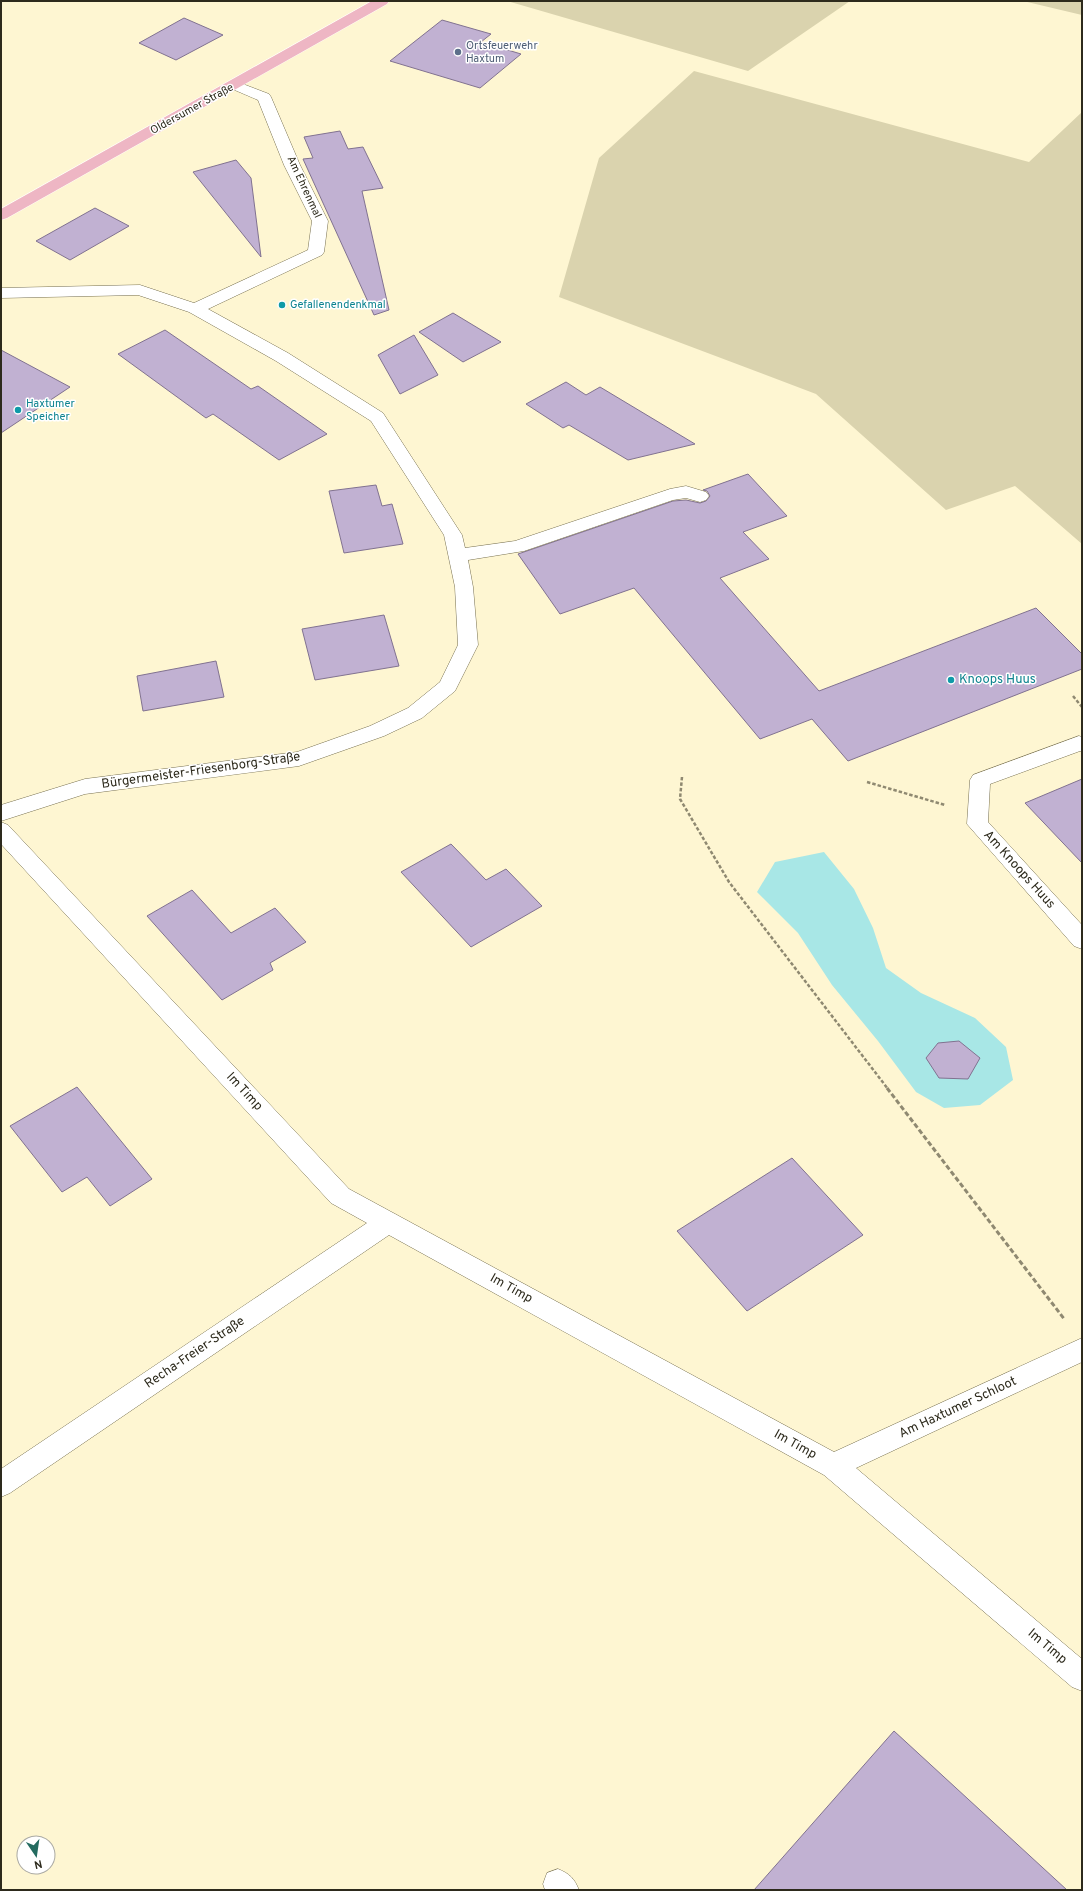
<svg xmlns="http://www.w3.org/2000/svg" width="1083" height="1891" viewBox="0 0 1083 1891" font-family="Overpass,sans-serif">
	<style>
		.green { fill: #dad3ae }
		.water { fill: #a8e7e6 }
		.building { fill: #c1b1d2; stroke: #817290 }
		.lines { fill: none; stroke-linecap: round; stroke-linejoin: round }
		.minor-casing { stroke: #787151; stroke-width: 1 }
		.major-casing { stroke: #fff; stroke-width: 1 }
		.path-far1 { stroke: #8f8971; stroke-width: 2.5; stroke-dasharray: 3.5 2; stroke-linecap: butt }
		.path { stroke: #8f8971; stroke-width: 3; stroke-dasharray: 5 2.5; stroke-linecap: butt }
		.minor { fill: #fff; fill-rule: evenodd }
		.major { fill: #eeb6c4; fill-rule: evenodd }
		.service-dot { fill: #5c6f8a; stroke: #fff; stroke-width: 1.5 }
		.culture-dot { fill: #0f9aa8; stroke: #fff; stroke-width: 1.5 }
		.labels { text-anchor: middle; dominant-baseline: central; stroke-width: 3; stroke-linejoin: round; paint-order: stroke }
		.far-service-label { font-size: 11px; fill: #4e5e75; stroke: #fff; text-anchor: start }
		.far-street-label { font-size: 11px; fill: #2d2a1c; stroke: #fff }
		.far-culture-label { font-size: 11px; fill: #0d838f; stroke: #fff; text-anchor: start }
		.culture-label { font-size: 13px; fill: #0d838f; stroke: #fff; text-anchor: start }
		.street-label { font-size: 13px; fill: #2d2a1c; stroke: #fff }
	</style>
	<rect width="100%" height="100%" fill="#fef6d2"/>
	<!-- green -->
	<path class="green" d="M507,1H850L748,71Z
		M1023,1H1082V15Z
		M694,71L1029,162L1082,112V544L1015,486L946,510L816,394L559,297L599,158Z"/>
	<!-- water -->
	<path class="water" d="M824,852L854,889L873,928L886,968L921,993L975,1018L1006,1047L1013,1080L980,1105L944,1108L916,1092L878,1041L832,985L798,933L757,892L775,862Z"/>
	<!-- building -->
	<path class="building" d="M184,18L223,35L176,60L139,43Z
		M442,20L491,34L481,42L521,54L480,88L390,61Z
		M340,131L348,149L363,147L383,188L362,191L389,310L374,315L303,159L313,158L304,137Z
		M236,160L251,178L261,257L193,172Z
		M95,208L129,226L70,260L36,241Z
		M453,313L501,342L463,362L419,332Z
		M165,330L251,389L258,386L327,434L279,460L213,414L206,418L118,354Z
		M414,335L438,375L400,394L378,355Z
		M1,350L70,387L1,433Z
		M566,382L586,395L600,387L695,444L628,460L569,425L563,428L526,404Z
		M748,474L787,516L743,532L769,559L720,578L819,691L1036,608L1082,654V669L848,761L812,719L760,739L634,588L560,614L518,554L673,501L686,500L700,503L706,501L710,496L707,491L703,490Z
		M376,485L382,506L392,504L403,544L344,553L329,491Z
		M384,615L399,666L315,680L302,629Z
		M216,661L224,697L143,711L137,676Z
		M1082,779V863L1025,803Z
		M451,844L486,880L506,869L542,906L471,947L401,872Z
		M192,890L231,933L275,908L306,942L270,963L273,970L222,1000L147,916Z
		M959,1041L980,1058L968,1079L939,1078L926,1058L938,1043Z
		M77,1087L152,1179L110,1206L87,1177L62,1192L10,1126Z
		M792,1158L863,1235L747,1311L677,1231Z
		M894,1731L1067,1890H754Z"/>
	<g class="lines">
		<defs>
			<path id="minor" d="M235,81L269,94L271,97L300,165L328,221L324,252L322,255L208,309L288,353L383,413L462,535L465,548L515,541L670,489L686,486L706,492L709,496L706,500L700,502L686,498L673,500L524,551L468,560L473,587L478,645L455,691L422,718L384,736L299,766L85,794L1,821V805L85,779L297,752L370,726L408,708L440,682L458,645L455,587L444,535L371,421L276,361L189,312L138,295L1,298V288L140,285L194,303L308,250L312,221L284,165L258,100L230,88L228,85L230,82Z
				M1079,736L1082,737V751H1080L990,784L988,822L1082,925V949L1074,946L967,824L970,780L973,775Z
				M1,822L8,825L349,1189L834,1452L1082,1338V1362L856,1468L1082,1659V1691L1072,1687L824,1475L389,1235L10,1493L1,1497V1469L367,1223L331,1203L1,844Z
				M558,1869C570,1874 574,1878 579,1890H545L543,1884L547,1873Z"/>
			<path id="major" d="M372,1H389L387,4L7,218L1,220V209Z"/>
		</defs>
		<!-- minor casing -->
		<use href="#minor" class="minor-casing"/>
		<!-- major casing -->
		<use href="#major" class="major-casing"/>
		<!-- path-far1 -->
		<path class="path-far1" d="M1073,696L1082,707
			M682,777L680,799L729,882L888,1089
			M867,782L945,805"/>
		<!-- path -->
		<path class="path" d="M887,1088L1065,1320"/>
		<!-- minor -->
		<use href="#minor" class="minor"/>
		<!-- major -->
		<use href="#major" class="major"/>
	</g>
	<!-- markers -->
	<circle class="service-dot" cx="458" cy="52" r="4"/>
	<g class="culture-dot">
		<circle cx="282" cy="305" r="4"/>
		<circle cx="18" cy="410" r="4"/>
		<circle cx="951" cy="680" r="4"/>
	</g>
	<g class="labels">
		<!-- far-service labels -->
		<g class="far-service-label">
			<text x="466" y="46">Ortsfeuerwehr<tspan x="466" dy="13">Haxtum</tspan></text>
		</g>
		<!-- far-street labels -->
		<g class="far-street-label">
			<text transform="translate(192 109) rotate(-29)">Oldersumer Straße</text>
			<text transform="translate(304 187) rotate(65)">Am Ehrenmal</text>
		</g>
		<!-- far-culture labels -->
		<g class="far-culture-label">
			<text x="290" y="305">Gefallenendenkmal</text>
			<text x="26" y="404">Haxtumer<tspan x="26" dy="13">Speicher</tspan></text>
		</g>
		<!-- culture labels -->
		<g class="culture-label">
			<text x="959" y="680">Knoops Huus</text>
		</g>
		<!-- street labels -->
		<g class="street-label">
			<text transform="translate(201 771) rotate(-8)">Bürgermeister-Friesenborg-Straße</text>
			<text transform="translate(1019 870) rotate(48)">Am Knoops Huus</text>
			<text transform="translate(244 1092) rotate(47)">Im Timp</text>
			<text transform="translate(511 1289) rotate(29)">Im Timp</text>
			<text transform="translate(195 1353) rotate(-34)">Recha-Freier-Straße</text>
			<text transform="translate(958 1408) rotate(-25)">Am Haxtumer Schloot</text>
			<text transform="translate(795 1445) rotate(29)">Im Timp</text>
			<text transform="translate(1047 1647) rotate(40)">Im Timp</text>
		</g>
	</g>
	<!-- border -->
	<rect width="1083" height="1891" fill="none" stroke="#2d2a1c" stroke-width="4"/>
	<!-- north arrow -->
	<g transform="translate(36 1855) rotate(167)"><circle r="19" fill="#ffffff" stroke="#abaaa4"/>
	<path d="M0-3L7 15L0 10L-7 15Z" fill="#246b60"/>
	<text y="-6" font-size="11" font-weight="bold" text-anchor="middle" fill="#2d2a1c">N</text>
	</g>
</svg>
